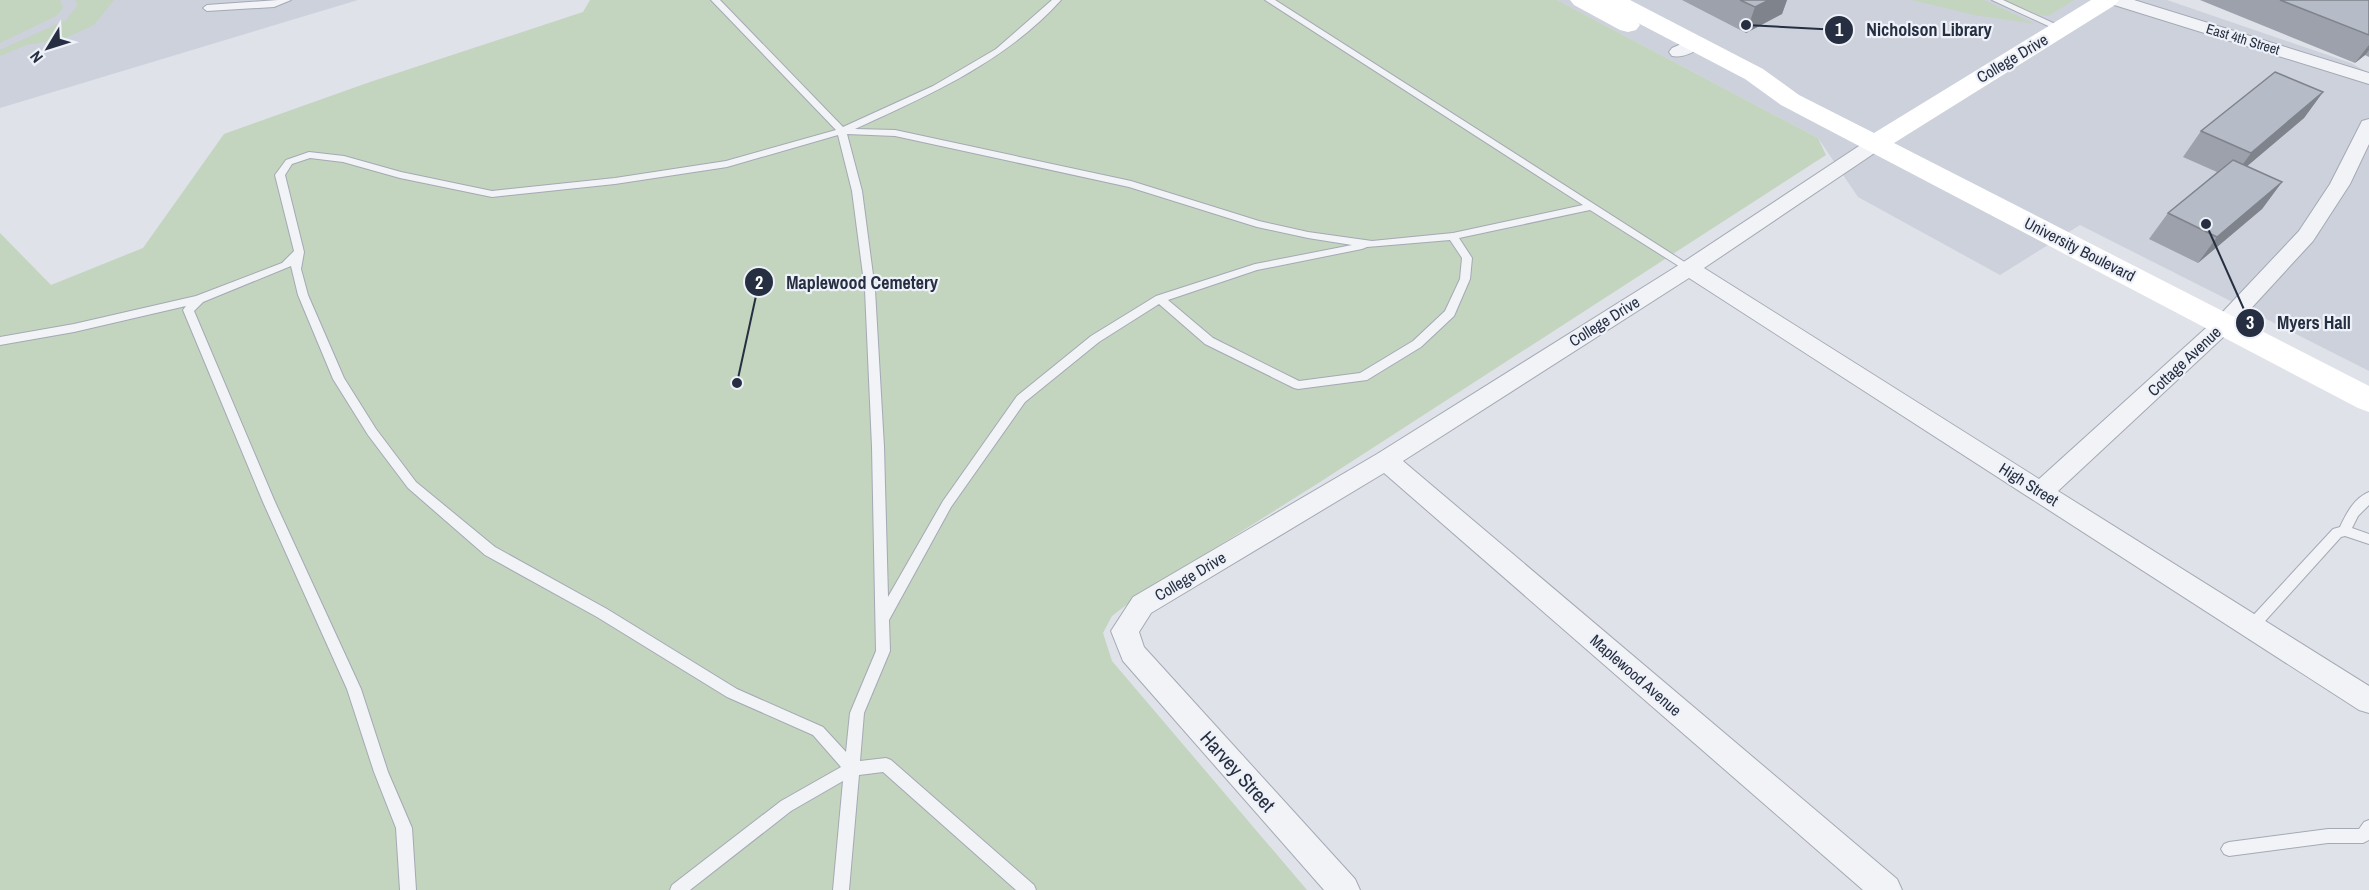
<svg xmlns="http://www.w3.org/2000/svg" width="2369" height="890" viewBox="0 0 2369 890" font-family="'Archivo Narrow',sans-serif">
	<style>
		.built { fill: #ccd1dc }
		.green { fill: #c3d4bf }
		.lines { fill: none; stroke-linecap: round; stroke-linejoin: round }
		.lane-casing { stroke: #a4a9b4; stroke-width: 2 }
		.street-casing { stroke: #a4a9b4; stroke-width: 2 }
		.lane { fill: #f2f3f7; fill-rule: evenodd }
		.street { fill: #f2f3f7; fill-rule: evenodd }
		.secondary { fill: #fff; fill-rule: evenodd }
		.wall { fill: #9ca1ab }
		.shaded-wall { fill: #7f838b }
		.building { fill: #b5bbc7; stroke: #7f838b; stroke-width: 1.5 }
		.labels { text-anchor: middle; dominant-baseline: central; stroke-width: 4.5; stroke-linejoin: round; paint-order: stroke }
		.far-street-label { font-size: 14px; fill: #262f42; stroke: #eef1f7 }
		.street-label { font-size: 16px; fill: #262f42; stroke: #eef1f7 }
		.near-street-label { font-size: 20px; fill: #262f42; stroke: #eef1f7 }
		.leader { fill: none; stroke: #262f42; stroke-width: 2 }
		.callout-dot { fill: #262f42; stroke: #eef1f7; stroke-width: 2 }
		.mark-label { font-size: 18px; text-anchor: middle; font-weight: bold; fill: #fff }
		.callout-label { font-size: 18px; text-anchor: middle; font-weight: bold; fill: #262f42; stroke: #eef1f7; stroke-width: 4.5; stroke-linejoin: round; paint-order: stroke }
	</style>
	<rect width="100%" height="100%" fill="#dfe2e9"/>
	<!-- built -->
	<path class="built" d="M0,0H358L0,108Z
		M1557,0H2167L2351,63L2369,73V371L2080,225L2000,275L1858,197L1818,138Z"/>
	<!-- green -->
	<path class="green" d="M0,0H60L63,8L56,16L0,43Z
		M75,0H114L94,25L63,39L26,45L0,56V50L66,20L78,5Z
		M590,0H1557L1818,138L1826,155L1320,482L1134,599L1112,616L1103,633L1112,661L1307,890H0V233L51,285L143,248L224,134L370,82L583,12Z
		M1912,0H1984L2035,24L1974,15Z
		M2003,0H2074L2048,16L2039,15Z"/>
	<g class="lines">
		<defs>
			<path id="lane" d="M278,0H291L274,7L207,11L203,8L207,5Z
				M711,0H720L843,127L933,86L996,49L1052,0H1061C1005,62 929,95 855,129L895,130L1131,181L1259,221L1308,232L1372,241L1453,233L1583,205L1265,0H1275L1694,268L1689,271L1685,270L1590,210L1459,238L1472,258L1470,279L1454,316L1421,347L1367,380L1298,389L1294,388L1205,344L1159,304L1099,342L1025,402L951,507L889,620L890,651L864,713L860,761L886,758L891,760L1034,885L1036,890H1016L883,772L859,775L849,890H833L843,781L791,811L690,890H670L672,885L781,801L841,767L813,735L727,697L597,617L485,555L408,488L368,435L333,379L298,295L291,266L203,302L194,311L275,502L361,689L388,772L412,828L416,890H400L396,828L374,772L347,689L263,502L183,310L186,306L74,332L0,345V337L74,324L196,296L282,263L294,251L275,175L286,160L309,152L344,156L401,172L492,191L615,178L726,161L836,130ZM847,134L895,136L1129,187L1257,227L1308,238L1352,245L1255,264L1156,296L1091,336L1017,396L943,501L888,597L884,447L875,290L862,191ZM838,135L852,191L865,290L872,447L876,651L850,713L846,752L823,727L737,689L607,609L495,547L416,482L376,429L344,378L308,295L301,269L304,252L285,175L292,164L310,158L343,162L400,178L492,197L615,184L727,167ZM1450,240L1462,258L1460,279L1445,311L1413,341L1360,373L1299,381L1213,338L1168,300L1257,270L1362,249L1367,247Z
				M1992,0H2003L2064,28L2057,30Z
				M2369,492V505L2358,516L2352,528L2369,534V544L2345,536L2341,537L2257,630L2252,632L2247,630L2245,626L2247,622L2333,529L2340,527C2346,514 2354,498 2369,492Z
				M2369,820V840L2363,843H2328L2229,856L2224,854L2221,849L2224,844L2229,842L2328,829H2359L2364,822Z"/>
			<path id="street" d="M2109,0H2134L2369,73V84L2111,4Z
				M1695,38L1701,39L1704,43C1697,52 1683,58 1672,56L1669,52L1672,48Z
				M2369,119V144L2350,184L2313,241L2233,328L2058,491L2369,686V713L2359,710L1689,278L1403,461L1897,879L1902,890H1863L1384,473L1151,613L1139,632L1144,647L1355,879L1360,890H1324L1123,661L1111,631L1133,597L1377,454L1682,263L1868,140H1882L1885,144L1882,148L1704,268L2039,479L2217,318L2299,231L2330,184L2360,125L2362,121Z"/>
		</defs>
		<!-- lane casing -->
		<use href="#lane" class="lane-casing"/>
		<!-- street casing -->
		<use href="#street" class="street-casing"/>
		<!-- lane -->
		<use href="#lane" class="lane"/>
		<!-- street -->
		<use href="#street" class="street"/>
		<!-- secondary -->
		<path class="secondary" d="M1570,0H1630L1763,69L1799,95L1874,133L2091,0H2119L2115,5L1894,143L2369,386V412L2358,408L1781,105L1745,79L1638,23L1640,25L1636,30L1628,32L1620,30L1574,5Z"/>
	</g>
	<!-- wall -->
	<path class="wall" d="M1682,0H1787L1782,14L1746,33Z
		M2200,0H2369V57L2365,55L2355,63Z
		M2323,92L2304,118L2247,166L2282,182L2262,209L2198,263L2149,239L2168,213L2217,172L2183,157L2201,131Z"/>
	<!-- shaded-wall -->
	<path class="shaded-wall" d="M1769,0H1787L1782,14L1746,33L1755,7Z
		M2369,45V50L2365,55L2355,63Z
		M2323,92L2304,118L2232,179L2251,153Z
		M2282,182L2262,209L2198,263L2217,237Z"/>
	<!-- building -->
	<path class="building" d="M1740,0H1769L1755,7Z
		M2280,0H2369V35Z
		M2275,72L2323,92L2251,153L2201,131Z
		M2233,160L2282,182L2217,237L2168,213Z"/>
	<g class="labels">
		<!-- far-street labels -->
		<g class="far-street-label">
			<text transform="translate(2243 39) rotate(17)">East 4th Street</text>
		</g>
		<!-- street labels -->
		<g class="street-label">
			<text transform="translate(2012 58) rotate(-31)">College Drive</text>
			<text transform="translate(2080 249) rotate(27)">University Boulevard</text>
			<text transform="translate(1604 321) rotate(-32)">College Drive</text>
			<text transform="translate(2184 361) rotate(-43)">Cottage Avenue</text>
			<text transform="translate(2029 484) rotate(32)">High Street</text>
			<text transform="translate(1190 576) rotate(-31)">College Drive</text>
			<text transform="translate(1636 675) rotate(41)">Maplewood Avenue</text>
		</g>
		<!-- near-street labels -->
		<g class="near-street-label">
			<text transform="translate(1238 771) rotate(48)">Harvey Street</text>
		</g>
	</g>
	<!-- callouts -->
	<path class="leader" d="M1746 25L1839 30M737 383L759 282M2206 224L2250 323"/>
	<g class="callout-dot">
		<circle cx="1746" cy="25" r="6"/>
		<circle cx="737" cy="383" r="6"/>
		<circle cx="2206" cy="224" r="6"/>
		<circle cx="1839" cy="30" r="15"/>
		<circle cx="759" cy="282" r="15"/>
		<circle cx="2250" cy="323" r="15"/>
	</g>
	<g class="mark-label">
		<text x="1839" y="36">1</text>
		<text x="759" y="289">2</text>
		<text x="2250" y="329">3</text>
	</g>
	<g class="callout-label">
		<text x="1929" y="36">Nicholson Library</text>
		<text x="862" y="289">Maplewood Cemetery</text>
		<text x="2314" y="329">Myers Hall</text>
	</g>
	<!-- north arrow -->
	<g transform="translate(48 48) rotate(232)" stroke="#eef1f7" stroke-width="4.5" paint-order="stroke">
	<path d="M0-4.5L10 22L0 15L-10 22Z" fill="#262f42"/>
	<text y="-9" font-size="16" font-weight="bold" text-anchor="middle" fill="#262f42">N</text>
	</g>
</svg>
